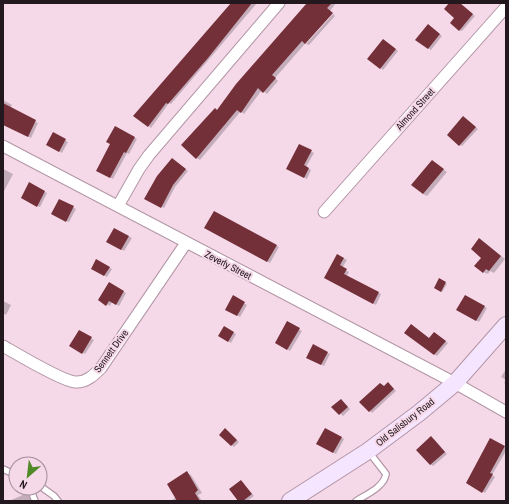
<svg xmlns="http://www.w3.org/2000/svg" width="509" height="504" viewBox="0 0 509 504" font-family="'Archivo Narrow',sans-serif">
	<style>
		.shadow { fill: #0003 }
		.building { fill: #733039 }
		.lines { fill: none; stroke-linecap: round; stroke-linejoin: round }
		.service-casing { stroke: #b296a6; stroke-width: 8 }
		.minor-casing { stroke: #b296a6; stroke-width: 13 }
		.secondary-casing { stroke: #b296a6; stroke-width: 18 }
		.service { stroke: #fff; stroke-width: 5.5 }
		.minor { stroke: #fff; stroke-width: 11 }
		.secondary { stroke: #f6e5ff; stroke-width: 16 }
		.labels { text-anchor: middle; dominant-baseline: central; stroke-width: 4; stroke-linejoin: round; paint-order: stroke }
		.street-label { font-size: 10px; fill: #22181e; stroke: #f6d9e9 }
	</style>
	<rect width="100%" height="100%" fill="#f6d9e9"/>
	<!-- shadow -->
	<path class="shadow" d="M232,3H257L171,104L169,103L151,128L149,126Z
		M307,3H336L330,11L332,13L275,78L278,81L267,94L262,90L244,114L241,111L200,160L197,158L183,145L218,111Z
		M450,3H459L475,16L462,31L459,30Z
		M333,14L335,16L309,45L306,44Z
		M431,27L442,36L431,50L428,48Z
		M384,40L398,51L383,70L369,59Z
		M3,100L12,105L10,108L38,123L31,138L3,124Z
		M466,119L478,129L462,146L460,145Z
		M116,127L137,139L129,154L127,153L113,179L97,170L111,144Z
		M54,134L68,142L62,153L48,145Z
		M300,145L314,153L306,167L311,170L307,179L288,169Z
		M174,161L188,171L175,187L164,208L146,198Z
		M432,161L447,172L427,196L423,194Z
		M3,169L13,174L3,193Z
		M29,184L47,193L40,207L22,198Z
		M59,200L76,209L69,222L52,214Z
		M214,213L279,247L270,263L205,228Z
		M115,229L132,238L124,251L108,242Z
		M484,242L505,259L494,273L490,271L488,274L483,272Z
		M338,255L347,260L342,268L349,272L347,276L381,294L376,305L325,277Z
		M97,260L112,269L107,277L92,268Z
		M440,280L447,284L442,292L435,288Z
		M109,283L126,293L119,306L112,302L110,306L99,300Z
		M465,296L487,308L479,322L458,310Z
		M233,297L247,305L240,317L226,309Z
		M3,301L11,305L6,315L3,313Z
		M287,323L302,331L290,351L276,343Z
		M225,327L236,334L231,343L220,336Z
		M79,331L94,340L85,354L71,346Z
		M435,333L448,343L437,356L434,354L430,339Z
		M314,346L330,354L324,366L308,357Z
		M506,369V384L504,383L506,380L501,377Z
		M388,383L396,391L372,413L370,411Z
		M341,400L350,409L343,416L333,407Z
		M326,429L344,439L336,454L317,444Z
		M228,431L239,442L234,447L220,435Z
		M434,439L447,454L433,466L430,464Z
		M491,439L506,448V451L492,475L495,477L485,493L467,483Z
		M187,473L191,475L202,493L198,495L202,501H171L176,497Z
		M241,481L254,496L247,501H239Z
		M25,494L29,496L31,501H9Z"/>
	<!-- building -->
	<path class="building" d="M231,3H252L208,58L168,104L166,103L148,127L133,116Z
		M307,3H332L327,8L333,13L305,44L302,41L272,75L276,78L263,93L258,88L241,113L237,110L196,159L181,145L215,108L217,110L236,84Z
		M449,3H460L473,14L459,31L450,23L454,18L444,9Z
		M428,24L440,34L428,49L415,40Z
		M383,39L396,49L380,69L367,59Z
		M3,103L36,120L28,137L3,125Z
		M463,116L476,127L459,146L447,135Z
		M115,126L135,137L126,153L124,152L110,178L96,171L110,144L106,142Z
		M53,132L66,139L59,152L46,145Z
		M299,144L312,150L304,165L309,168L304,178L286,169Z
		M172,158L186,169L173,185L161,208L144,199L157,176Z
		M432,160L444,169L423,194L411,185Z
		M29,182L45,191L37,207L21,198Z
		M59,199L74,206L66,222L51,214Z
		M214,211L277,245L267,262L204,228Z
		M114,228L129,236L121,250L106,242Z
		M479,238L501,256L489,271L486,269L483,273L474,266L481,258L471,249Z
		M337,254L344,258L340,265L347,269L344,274L379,292L373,304L324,278Z
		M96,259L110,267L104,276L91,269Z
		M439,278L446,282L441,292L434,288Z
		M109,282L124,291L116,305L109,301L106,306L98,300Z
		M233,295L245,302L237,316L225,310Z
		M465,295L485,306L476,321L456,310Z
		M287,321L300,328L287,350L275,343Z
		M411,324L429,338L434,332L446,341L434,355L404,333Z
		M224,326L234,332L228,342L218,336Z
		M79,330L92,337L82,354L69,346Z
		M313,344L328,352L321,365L306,358Z
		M388,382L394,389L369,412L359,402L380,383L384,386Z
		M341,399L348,407L339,415L331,407Z
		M225,428L237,440L231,446L219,435Z
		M325,428L342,437L333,453L316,444Z
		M431,436L445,452L430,465L416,450Z
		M490,438L505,446L490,473L493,474L482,493L466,483Z
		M187,471L198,490L195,493L200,501H177L167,484Z
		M241,480L252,494L243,501H238L229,489Z"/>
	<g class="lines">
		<defs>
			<path id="service" d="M3,469L16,475
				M40,486L54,496L58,501
				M30,488L35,501
				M356,501C367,494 384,487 386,474L369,452"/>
			<path id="minor" d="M3,146L455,383L506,412
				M118,206L139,169L149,155L279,3
				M324,212L506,7
				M3,346C17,354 62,381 75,382C86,383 94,375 101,368L186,243"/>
			<path id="secondary" d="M290,501L368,451L419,413L455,383L506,325"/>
		</defs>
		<!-- service casing -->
		<use href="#service" class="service-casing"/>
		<!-- minor casing -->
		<use href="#minor" class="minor-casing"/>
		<!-- secondary casing -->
		<use href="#secondary" class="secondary-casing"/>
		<!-- service -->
		<use href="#service" class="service"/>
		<!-- minor -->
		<use href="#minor" class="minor"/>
		<!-- secondary -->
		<use href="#secondary" class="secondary"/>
	</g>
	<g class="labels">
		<!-- street labels -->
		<g class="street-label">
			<text transform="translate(415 109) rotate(-48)">Almond Street</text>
			<text transform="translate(228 265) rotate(27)">Zeverly Street</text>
			<text transform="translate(111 351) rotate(-54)">Sennett Drive</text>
			<text transform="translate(405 422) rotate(-38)">Old Salisbury Road</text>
		</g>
	</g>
	<!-- border -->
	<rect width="509" height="504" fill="none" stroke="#22181e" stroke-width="8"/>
	<!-- north arrow -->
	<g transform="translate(28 476) rotate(208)"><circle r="19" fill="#f6d9e9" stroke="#a18c98"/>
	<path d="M0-3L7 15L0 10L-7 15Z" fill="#508a26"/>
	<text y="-6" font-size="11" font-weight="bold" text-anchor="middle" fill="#22181e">N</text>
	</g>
</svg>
